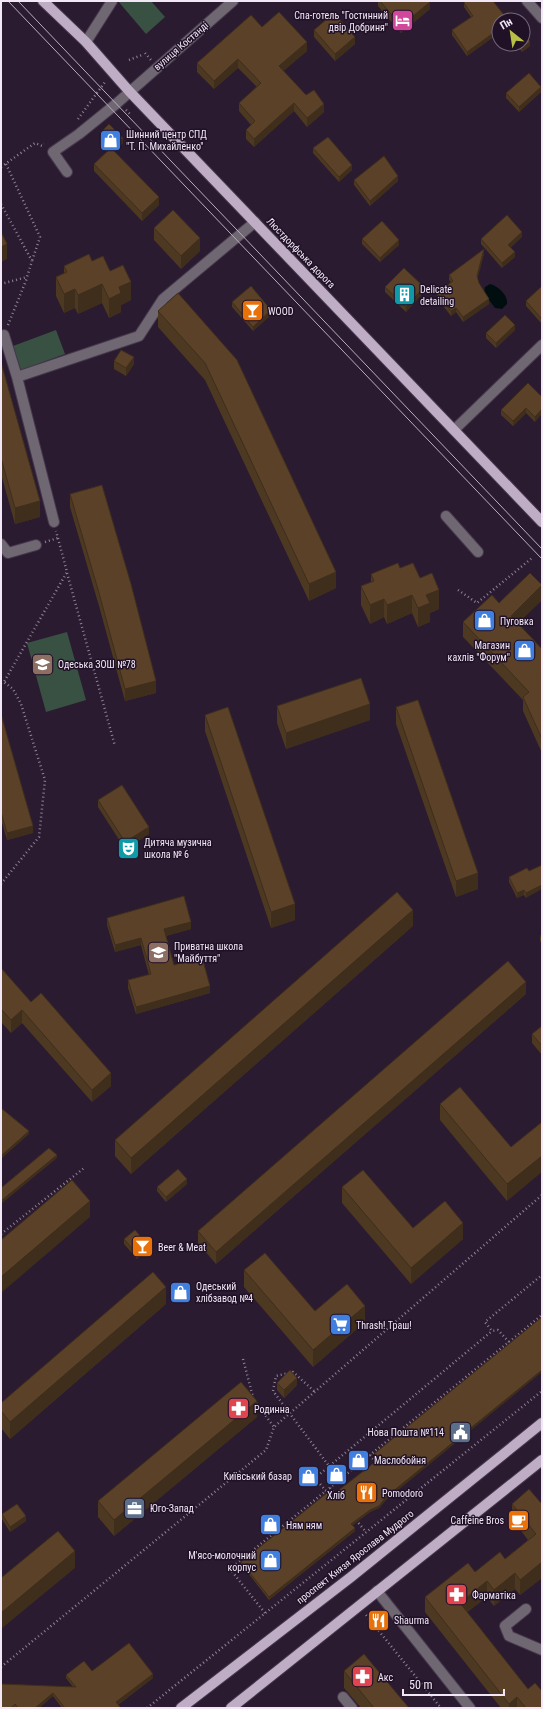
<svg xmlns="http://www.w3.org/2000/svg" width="543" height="1709" viewBox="0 0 543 1709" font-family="'Roboto Condensed',sans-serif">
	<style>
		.green { fill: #385142 }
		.water { fill: #000e10 }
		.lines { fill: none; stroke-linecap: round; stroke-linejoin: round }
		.minor-casing { stroke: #46384d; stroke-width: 12 }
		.major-casing { stroke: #46384d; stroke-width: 12 }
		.path { stroke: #908396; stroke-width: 2.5; stroke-dasharray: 1 3; stroke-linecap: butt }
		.minor { stroke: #6f6772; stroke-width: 10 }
		.major { stroke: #beadc4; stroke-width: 10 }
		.tram { stroke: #b9adbe; stroke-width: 1 }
		.wall { fill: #4d3822 }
		.shaded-wall { fill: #3f2e1c }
		.building { fill: #5a4128; stroke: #3f2e1c }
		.labels { text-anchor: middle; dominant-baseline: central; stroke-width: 3; stroke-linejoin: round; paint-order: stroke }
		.poi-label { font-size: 10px; fill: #f1e7f6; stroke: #201127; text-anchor: start }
		.street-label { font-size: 10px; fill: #f1e7f6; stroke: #201127 }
	</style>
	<rect width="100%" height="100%" fill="#2a1b31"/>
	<!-- green -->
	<path class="green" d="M118,1H151L165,17L146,34Z
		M56,330L65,354L21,370L13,346Z
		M67,632L86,700L46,712L27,643Z"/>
	<!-- water -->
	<path class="water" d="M490,284C498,286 508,295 507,304L502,309L495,308L484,293L485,287Z"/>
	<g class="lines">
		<defs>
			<path id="minor" d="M527,1L542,18
				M86,42L112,1
				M67,172L53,152L79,134L116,104L233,1
				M4,335L17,377L54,522
				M17,377L139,336L163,299L255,222
				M454,430L542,345
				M446,516L478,552
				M1,544L8,553L36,545
				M377,1591L470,1708
				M526,1609L505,1626L509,1636L542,1650
				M343,1697L352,1708"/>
			<path id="major" d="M43,1L86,42L129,91L542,522
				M181,1708L351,1577L542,1423
				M231,1708L542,1460"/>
		</defs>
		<!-- minor casing -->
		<use href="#minor" class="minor-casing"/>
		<!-- major casing -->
		<use href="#major" class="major-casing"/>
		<!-- path -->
		<path class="path" d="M145,53L151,60
			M129,60L142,55
			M126,110L130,114
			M78,119L105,82
			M6,164L40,237L32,261
			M1,167L35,143L42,146L44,144
			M1,204L32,261L27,277L1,284
			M8,325L27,278
			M45,542L58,538
			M67,573L115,746
			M458,590L477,603L532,558
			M1,683L4,682L67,572L56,531
			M1,884L39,837L45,780L21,704L13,689L4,682
			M1,1234L84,1168
			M509,1342L498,1330L492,1331L485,1322L542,1275
			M243,1359L253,1397
			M314,1391L293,1372L276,1376L273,1391L329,1466
			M256,1403L274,1427
			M370,1455L377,1464
			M330,1488L337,1496
			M396,1488L406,1500
			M326,1491L315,1478L492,1331
			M356,1520L366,1532
			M265,1613L230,1569L542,1315
			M366,1615L441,1708
			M1,1667L266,1450L274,1427L542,1195
			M147,1708L542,1391"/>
		<!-- minor -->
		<use href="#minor" class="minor"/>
		<!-- major -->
		<use href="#major" class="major"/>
		<!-- tram -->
		<path class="tram" d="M8,1L542,559
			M18,1L542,549"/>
	</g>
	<!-- wall -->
	<path class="wall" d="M378,1H429L430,9L401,33L378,6Z
		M464,3L499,20V33L467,56L452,35V30L471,17L464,7Z
		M262,27L307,51L283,71L306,95L324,112L307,127L294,111L254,147L246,139V130L251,125L239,111V103L257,87L238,68L214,89L197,72V63Z
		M314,30L355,44L335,61L314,37Z
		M516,44H523L530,46L522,52Z
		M541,92L519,112L506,98V93Z
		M100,133L123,143L114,151L159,205L142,221L94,171V164L110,149L100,138Z
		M313,148L352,170L339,182L313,153Z
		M354,180L398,181L370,206L354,185Z
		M154,228L200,251L181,269L154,240Z
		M522,237L511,247L515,257L502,268L481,244V239Z
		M362,239L399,245L380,262L362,244Z
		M484,254L477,278L479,283L489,304L463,322L456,312L451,316L437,298V293L451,282L449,280V275Z
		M92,261L110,271L131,300L121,305V312L109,318L102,303L78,314L75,308L64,313L56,296V277L64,273V266Z
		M542,286V322L541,323L526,306V301Z
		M385,287L424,292L406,312L385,292Z
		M232,302L271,315L253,331L232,307Z
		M158,311L237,360L336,588L309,601L205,380L158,327Z
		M515,330L496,348L486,338V333Z
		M114,361L134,364L126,376L114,369Z
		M1,362L40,517L15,524L1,474Z
		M542,397L535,422L526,413L513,426L501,415V410Z
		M70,494L156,693L125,701L99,606L70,507Z
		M400,568L420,578L439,609L430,613V622L418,627L412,613L387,624L384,617L370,624L361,605V586L371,582V574Z
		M542,600L518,623L542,649V753L523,711V700L463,637V622L499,603Z
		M277,706L370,720L286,749L277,723Z
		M396,707L478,889L456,897L396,724Z
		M1,714L33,833L7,840L1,819Z
		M205,715L295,920L271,928L205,731Z
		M98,800L149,834L125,849L98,807Z
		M527,868L526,898L524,895L517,898L509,882V877Z
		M107,918L191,929L166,936L174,965L210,993L136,1014L128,988V980L149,975L141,945L115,952L107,925Z
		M413,926L131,1174L115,1156V1140Z
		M542,934V944L540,941V936Z
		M1,968L31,1002L111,1086L92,1102L22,1023L11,1033L1,1022Z
		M526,994L216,1264L198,1243V1231Z
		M542,1026V1055L532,1043V1034Z
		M440,1104L511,1147L507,1201L440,1120Z
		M187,1184L166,1202L157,1191V1187Z
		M342,1187L413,1228L463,1239L411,1284L342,1203Z
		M124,1239L148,1250L137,1259L124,1244Z
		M244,1270L315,1311L365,1322L313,1367L244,1287Z
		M166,1304L10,1439L1,1428V1403Z
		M542,1317L386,1500L379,1508L370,1512L353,1525L355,1531L269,1600L241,1564V1562L330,1497L377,1460L374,1457V1454Z
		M277,1383L297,1385L284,1398L277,1390Z
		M257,1417L114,1536L98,1517V1501Z
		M541,1503H542V1578L520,1595L515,1589L494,1606L487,1597L467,1612L542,1708H501L425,1612V1597L475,1572L505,1559L528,1540L512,1519V1504Z
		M2,1514L26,1521L10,1532L2,1519Z
		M92,1671L153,1678L118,1705L121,1708H62L53,1696L39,1708H1V1684L73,1687L66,1678V1675Z
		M344,1671L409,1708H361L344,1688Z"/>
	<!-- shaded-wall -->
	<path class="shaded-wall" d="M430,2V9L401,33V26Z
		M499,29V33L467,56V52Z
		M355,37V44L335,61V54Z
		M307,42V51L279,75V66Z
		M530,42V46L522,52V48Z
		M238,59V68L214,89V81Z
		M541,87V92L519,112V107Z
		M294,103V111L254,147V139Z
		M324,104V112L307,127V118Z
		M123,138V143L113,152V147Z
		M352,165V170L339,182V177Z
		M398,176V181L370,206V201Z
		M159,197V205L142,221V213Z
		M522,232V237L508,249V245Z
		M200,238V251L181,269V256Z
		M399,240V245L380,262V258Z
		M7,244V259L1,262V247Z
		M484,249V254L477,281V276Z
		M515,252V257L502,268V263Z
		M131,282V300L121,305V312L109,318V299L119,287Z
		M102,284V303L78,314V295Z
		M424,287V292L406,312V307Z
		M75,289V308L64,313V294Z
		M489,299V304L463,322V317Z
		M456,308V312L451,316V311Z
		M271,310V315L253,331V327Z
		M515,325V330L496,348V343Z
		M134,357V364L126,376V368Z
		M526,408V413L513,426V421Z
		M542,409V414L535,422V417Z
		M40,501V517L15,524V508Z
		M336,572V588L309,601V584Z
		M542,585V600L511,630V616Z
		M439,590V609L430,613V622L418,627V608L426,595Z
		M412,595V613L387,624V605Z
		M384,599V617L370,624V605Z
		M156,681V693L125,701V689Z
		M370,704V720L286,749V733Z
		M33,826V833L7,840V833Z
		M149,827V834L125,849V842Z
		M478,873V889L456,897V881Z
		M542,885V889L526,898V893Z
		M524,890V895L517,898V893Z
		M295,904V920L271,928V912Z
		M413,910V926L131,1174V1158Z
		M191,922V929L164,936V929Z
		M141,938V945L115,952V945Z
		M526,982V994L216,1264V1252Z
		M210,986V993L136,1014V1007Z
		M22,1010V1023L11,1033V1020Z
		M111,1073V1086L92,1102V1090Z
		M29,1131V1134L1,1159V1156Z
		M57,1155V1158L1,1204V1201Z
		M542,1156V1172L507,1201V1184Z
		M187,1179V1184L166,1202V1197Z
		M90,1201V1217L1,1293V1277Z
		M463,1223V1239L411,1284V1268Z
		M148,1245V1250L137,1259V1254Z
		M166,1287V1304L10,1439V1422Z
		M365,1306V1322L313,1367V1350Z
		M542,1370V1372L386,1500L379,1508L370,1512L351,1526V1524L386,1497Z
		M297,1378V1385L284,1398V1390Z
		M257,1401V1417L114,1536V1520Z
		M26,1516V1521L10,1532V1527Z
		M355,1528V1531L269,1600V1597Z
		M75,1551V1568L1,1629V1613Z
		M542,1562V1578L520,1595V1580Z
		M515,1573V1589L494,1606V1590Z
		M487,1581V1597L460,1618V1603Z
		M153,1674V1678L116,1706V1702Z
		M53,1693V1696L39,1708H35Z
		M517,1697V1708H509V1704Z"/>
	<!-- building -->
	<path class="building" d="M380,1H429L430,2L401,26Z
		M466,1H493L504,15L508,12L514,20H499V29L467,52L452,30L473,16L464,3Z
		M279,12L307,42L279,66L306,95L314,90L324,104L307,118L294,103L254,139L246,130L255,121L239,103L261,83L238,59L214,81L197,63L251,15L262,27Z
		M334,13L355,37L335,54L314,30Z
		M523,32L530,42L522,48L519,44H523Z
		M529,73L541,87L519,107L506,93Z
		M109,124L123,138L113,147L100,133Z
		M328,137L352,165L339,177L313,148Z
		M111,148L159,197L142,213L94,164Z
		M384,156L398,176L370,201L354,180Z
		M173,210L200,238L181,256L154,228Z
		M507,215L522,232L508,245L515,252L502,263L481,239Z
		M382,221L399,240L380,258L362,239Z
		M1,232L7,244L1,247Z
		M484,249L477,276L479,283L489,299L463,317L456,308L451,311L437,293L453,281L449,275Z
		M89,254L92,261L103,256L110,271L123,265L131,282L119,287L121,293L109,299L102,284L78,295L75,289L64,294L56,277L67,272L64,266Z
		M404,268L424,287L406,307L385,287Z
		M251,286L271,310L253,327L232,302Z
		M542,286V318H541L526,301Z
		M178,293L237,360L336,572L309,584L205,363L158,311Z
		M505,315L515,325L496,343L486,333Z
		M121,350L134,357L126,368L114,361Z
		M1,362L40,501L15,508L1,458Z
		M528,383L542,397V409L535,417L526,408L513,421L501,410Z
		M102,485L131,584L156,681L125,689L99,593L70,494Z
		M398,563L400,568L413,563L420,578L432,573L439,590L426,595L430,603L418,608L412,595L387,605L384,599L370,605L361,586L374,581L371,574Z
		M530,573L542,585L511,616L542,649V676L541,677L542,679V739L523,697L529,692L463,622L492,595L499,603Z
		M361,678L370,704L286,733L277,706Z
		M418,700L478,873L456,881L396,707Z
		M228,707L295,904L271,912L205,715Z
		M1,714L33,826L7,833L1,812Z
		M122,785L149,827L125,842L98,800Z
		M542,865V885L526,893L524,890L517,893L509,877L527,868L529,871Z
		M397,892L413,910L131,1158L115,1140Z
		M184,896L191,922L164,929L174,965L202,957L210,986L136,1007L128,980L151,974L141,938L115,945L107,918Z
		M542,934V939L540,936Z
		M508,961L526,982L216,1252L198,1231Z
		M1,968L31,1002L41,993L111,1073L92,1090L22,1010L11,1020L1,1009Z
		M542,1026V1046L532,1034Z
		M460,1087L511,1147L542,1122V1156L507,1184L440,1104Z
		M1,1108L29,1131L1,1156Z
		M49,1148L57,1155L1,1201V1188Z
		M178,1169L187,1179L166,1197L157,1187Z
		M363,1170L413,1228L445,1201L463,1223L411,1268L342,1187Z
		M72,1180L90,1201L1,1277V1240Z
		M135,1230L148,1245L137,1254L124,1239Z
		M265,1253L315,1311L347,1284L365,1306L313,1350L244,1270Z
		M153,1272L166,1287L10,1422L1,1411V1403Z
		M542,1317V1370L386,1497L379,1506L370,1510L351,1524L355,1528L269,1597L241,1562L327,1493L330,1497L379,1459L374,1454Z
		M290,1370L297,1378L284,1390L277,1383Z
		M241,1382L257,1401L114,1520L98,1501Z
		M529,1489L541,1503H542V1562L520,1580L515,1573L494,1590L487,1581L460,1603L528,1689L535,1683L542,1691V1708H526L517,1697L509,1704L425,1597L468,1563L475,1572L500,1552L505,1559L536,1534L512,1504Z
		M17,1504L26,1516L10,1527L2,1514Z
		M58,1531L75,1551L1,1613V1578Z
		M129,1643L153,1674L116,1702L121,1708H65L53,1693L35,1708H18L15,1704L11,1708H2L1,1707V1684L76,1687L66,1675L84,1661L92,1671Z
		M364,1654L409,1708H374L344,1671Z"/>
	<!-- icons -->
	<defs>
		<symbol id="hotel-square" viewBox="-11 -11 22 22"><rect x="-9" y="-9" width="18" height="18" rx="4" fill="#d1479c" stroke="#201127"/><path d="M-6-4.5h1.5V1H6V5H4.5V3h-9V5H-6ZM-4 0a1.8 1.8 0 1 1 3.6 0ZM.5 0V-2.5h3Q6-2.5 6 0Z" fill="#fff"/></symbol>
		<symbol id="shop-square" viewBox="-11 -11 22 22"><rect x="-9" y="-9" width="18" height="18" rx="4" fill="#3f7fe0" stroke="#201127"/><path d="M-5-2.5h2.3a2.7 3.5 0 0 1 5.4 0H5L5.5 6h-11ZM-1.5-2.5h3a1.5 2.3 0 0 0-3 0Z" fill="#fff"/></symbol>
		<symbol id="building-square" viewBox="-11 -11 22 22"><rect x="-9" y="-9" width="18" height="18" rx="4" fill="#0f9aa8" stroke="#201127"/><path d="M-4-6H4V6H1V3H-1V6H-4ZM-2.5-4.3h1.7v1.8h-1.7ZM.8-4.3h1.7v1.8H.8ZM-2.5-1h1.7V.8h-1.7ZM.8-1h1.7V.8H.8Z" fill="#fff"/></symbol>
		<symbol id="bar-square" viewBox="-11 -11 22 22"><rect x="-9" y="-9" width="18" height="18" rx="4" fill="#e8710a" stroke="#201127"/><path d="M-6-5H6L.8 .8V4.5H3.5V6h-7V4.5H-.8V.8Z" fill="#fff"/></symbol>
		<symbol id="school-square" viewBox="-11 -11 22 22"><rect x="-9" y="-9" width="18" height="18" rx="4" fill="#8d6e63" stroke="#201127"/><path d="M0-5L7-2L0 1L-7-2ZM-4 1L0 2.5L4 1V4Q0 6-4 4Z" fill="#fff"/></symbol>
		<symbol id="theatre-square" viewBox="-11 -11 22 22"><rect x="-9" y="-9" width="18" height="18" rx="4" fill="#0f9aa8" stroke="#201127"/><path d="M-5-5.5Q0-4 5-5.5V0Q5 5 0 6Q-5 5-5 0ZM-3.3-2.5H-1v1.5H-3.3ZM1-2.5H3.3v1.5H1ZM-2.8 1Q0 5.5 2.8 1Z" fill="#fff"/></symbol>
		<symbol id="supermarket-square" viewBox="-11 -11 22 22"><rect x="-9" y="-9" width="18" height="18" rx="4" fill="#3f7fe0" stroke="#201127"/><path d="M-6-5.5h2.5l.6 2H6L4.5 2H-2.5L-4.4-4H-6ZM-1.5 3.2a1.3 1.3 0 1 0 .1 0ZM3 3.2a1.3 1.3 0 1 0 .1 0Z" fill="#fff"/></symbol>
		<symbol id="pharmacy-square" viewBox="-11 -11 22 22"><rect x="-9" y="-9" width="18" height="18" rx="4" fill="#e0444e" stroke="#201127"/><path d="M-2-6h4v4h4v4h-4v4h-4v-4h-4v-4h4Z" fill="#fff"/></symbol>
		<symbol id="civic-square" viewBox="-11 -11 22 22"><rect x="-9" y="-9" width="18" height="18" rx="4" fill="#5c6f8a" stroke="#201127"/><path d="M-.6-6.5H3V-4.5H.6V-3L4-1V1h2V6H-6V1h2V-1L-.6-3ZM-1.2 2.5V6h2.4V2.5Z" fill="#fff"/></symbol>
		<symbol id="restaurant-square" viewBox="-11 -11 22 22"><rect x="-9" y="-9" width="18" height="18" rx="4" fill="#e8710a" stroke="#201127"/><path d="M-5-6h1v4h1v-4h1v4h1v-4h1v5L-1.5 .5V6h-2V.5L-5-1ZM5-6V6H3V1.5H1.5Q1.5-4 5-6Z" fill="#fff"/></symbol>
		<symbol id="office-square" viewBox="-11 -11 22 22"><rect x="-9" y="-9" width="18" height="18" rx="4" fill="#5c6f8a" stroke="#201127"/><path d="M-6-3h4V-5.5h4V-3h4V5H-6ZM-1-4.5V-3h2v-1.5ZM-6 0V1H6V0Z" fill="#fff"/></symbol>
		<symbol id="cafe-square" viewBox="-11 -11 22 22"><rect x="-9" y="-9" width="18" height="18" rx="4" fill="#e8710a" stroke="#201127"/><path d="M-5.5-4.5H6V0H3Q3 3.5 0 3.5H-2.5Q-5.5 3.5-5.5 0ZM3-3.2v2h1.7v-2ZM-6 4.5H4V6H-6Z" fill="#fff"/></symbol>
	</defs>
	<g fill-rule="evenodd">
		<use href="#hotel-square" x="390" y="8" width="25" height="25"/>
		<use href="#shop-square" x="98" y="128" width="25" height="25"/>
		<use href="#building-square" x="392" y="282" width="25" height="25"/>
		<use href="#bar-square" x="240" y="298" width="25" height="25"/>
		<use href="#shop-square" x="472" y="608" width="25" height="25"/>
		<use href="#shop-square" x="512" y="638" width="25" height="25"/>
		<use href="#school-square" x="30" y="652" width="25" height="25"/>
		<use href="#theatre-square" x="116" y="836" width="25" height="25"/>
		<use href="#school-square" x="146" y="940" width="25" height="25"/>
		<use href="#bar-square" x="130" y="1234" width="25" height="25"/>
		<use href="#shop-square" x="168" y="1280" width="25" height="25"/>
		<use href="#supermarket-square" x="328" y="1312" width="25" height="25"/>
		<use href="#pharmacy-square" x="226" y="1396" width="25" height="25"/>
		<use href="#civic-square" x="448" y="1420" width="25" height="25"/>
		<use href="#shop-square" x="346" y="1448" width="25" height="25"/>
		<use href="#shop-square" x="324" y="1462" width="25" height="25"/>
		<use href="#shop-square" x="296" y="1464" width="25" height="25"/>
		<use href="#restaurant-square" x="354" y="1480" width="25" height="25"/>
		<use href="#office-square" x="122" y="1496" width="25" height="25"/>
		<use href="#cafe-square" x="506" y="1508" width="25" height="25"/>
		<use href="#shop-square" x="258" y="1512" width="25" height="25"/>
		<use href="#shop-square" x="258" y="1548" width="25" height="25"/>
		<use href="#pharmacy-square" x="444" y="1582" width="25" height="25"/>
		<use href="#restaurant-square" x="366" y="1608" width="25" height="25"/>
		<use href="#pharmacy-square" x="350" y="1664" width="25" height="25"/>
	</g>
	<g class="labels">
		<!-- poi labels -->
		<g class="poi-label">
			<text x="388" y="15" text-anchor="end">Спа-готель "Гостинний<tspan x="388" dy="12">двір Добриня"</tspan></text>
			<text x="126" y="134">Шинний центр СПД<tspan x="126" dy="12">"Т. П. Михайленко"</tspan></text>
			<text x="420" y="289">Delicate<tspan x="420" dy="12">detailing</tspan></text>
			<text x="268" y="311">WOOD</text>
			<text x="500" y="621">Пуговка</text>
			<text x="510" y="645" text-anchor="end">Магазин<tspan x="510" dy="12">кахлів "Форум"</tspan></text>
			<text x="58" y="664">Одеська ЗОШ №78</text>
			<text x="144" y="842">Дитяча музична<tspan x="144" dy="12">школа № 6</tspan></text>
			<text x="174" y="946">Приватна школа<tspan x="174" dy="12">"Майбуття"</tspan></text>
			<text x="158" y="1247">Beer &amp; Meat</text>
			<text x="196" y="1286">Одеський<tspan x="196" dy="12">хлібзавод №4</tspan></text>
			<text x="356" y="1325">Thrash! Траш!</text>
			<text x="254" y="1409">Родинна</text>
			<text x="444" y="1432" text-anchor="end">Нова Пошта №114</text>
			<text x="374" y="1460">Маслобойня</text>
			<text x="292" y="1476" text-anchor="end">Київський базар</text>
			<text x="382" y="1493">Pomodoro</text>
			<text x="336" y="1495" text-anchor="middle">Хліб</text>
			<text x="150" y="1508">Юго-Запад</text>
			<text x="504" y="1520" text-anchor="end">Caffeine Bros</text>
			<text x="286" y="1525">Ням ням</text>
			<text x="256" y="1555" text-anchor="end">М'ясо-молочний<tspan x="256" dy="12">корпус</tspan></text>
			<text x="472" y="1595">Фарматіка</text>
			<text x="394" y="1620">Shaurma</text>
			<text x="378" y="1677">Акс</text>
		</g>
		<!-- street labels -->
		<g class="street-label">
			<text transform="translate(181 46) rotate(-41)">вулиця Костанді</text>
			<text transform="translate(301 253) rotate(46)">Люстдорфська дорога</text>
			<text transform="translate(355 1557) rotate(-38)">проспект Князя Ярослава Мудрого</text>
		</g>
	</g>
	<!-- border -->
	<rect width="543" height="1709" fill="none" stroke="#f1e7f6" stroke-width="4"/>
	<!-- north arrow -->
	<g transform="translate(511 32) rotate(330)"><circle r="19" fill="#201127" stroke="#74677a"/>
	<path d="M0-3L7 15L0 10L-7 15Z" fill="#b9c046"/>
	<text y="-6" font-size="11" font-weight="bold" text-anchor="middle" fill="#f1e7f6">Пн</text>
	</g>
	<!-- scale -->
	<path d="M403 1689v6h101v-6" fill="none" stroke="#f1e7f6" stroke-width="2"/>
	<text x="409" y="1689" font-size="12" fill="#f1e7f6" stroke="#201127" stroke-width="3" paint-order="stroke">50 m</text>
</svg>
